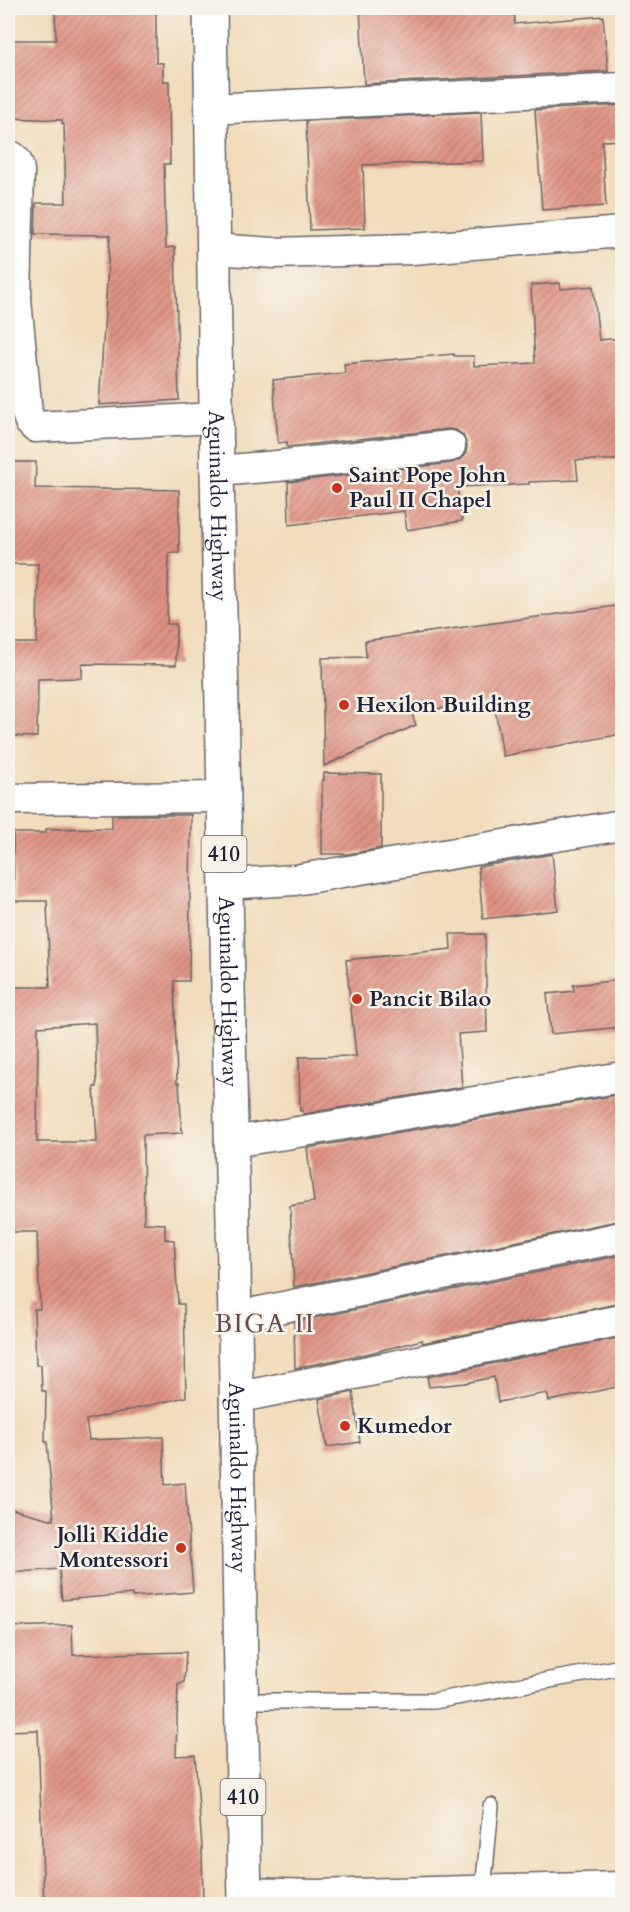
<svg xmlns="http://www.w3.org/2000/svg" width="630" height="1912" viewBox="0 0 630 1912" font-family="Cardo,serif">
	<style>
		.building { fill: url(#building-hatch); fill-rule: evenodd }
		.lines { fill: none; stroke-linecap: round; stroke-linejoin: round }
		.service-casing { stroke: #6a6368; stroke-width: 18 }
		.minor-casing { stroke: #6a6368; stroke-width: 33 }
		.primary-casing { stroke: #6a6368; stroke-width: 36 }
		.service { stroke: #fff; stroke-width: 15 }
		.minor { stroke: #fff; stroke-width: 30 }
		.primary { stroke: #fff; stroke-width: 33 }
		.poi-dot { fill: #c8321e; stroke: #f7f3e8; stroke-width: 2 }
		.labels { text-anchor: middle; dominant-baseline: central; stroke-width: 5; stroke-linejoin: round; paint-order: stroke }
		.shield { fill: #f7f3e8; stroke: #62616f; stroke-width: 1.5 }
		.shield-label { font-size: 21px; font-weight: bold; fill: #22223b }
		.poi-label { font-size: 22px; font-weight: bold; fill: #22223b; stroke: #f7f3e8; text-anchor: start }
		.street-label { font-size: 22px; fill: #22223b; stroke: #f7f3e8 }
		.quarter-label { font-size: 26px; letter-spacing: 1.5px; fill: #644a55; stroke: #f7f3e8 }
	</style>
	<defs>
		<pattern id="building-hatch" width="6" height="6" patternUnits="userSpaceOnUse" patternTransform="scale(1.5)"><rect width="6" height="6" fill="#e09384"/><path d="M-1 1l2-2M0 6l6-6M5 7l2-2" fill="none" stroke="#b5786d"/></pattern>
	</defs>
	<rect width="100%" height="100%" fill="#f7f3e8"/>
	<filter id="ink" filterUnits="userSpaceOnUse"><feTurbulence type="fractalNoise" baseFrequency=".0167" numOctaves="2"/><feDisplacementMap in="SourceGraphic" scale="12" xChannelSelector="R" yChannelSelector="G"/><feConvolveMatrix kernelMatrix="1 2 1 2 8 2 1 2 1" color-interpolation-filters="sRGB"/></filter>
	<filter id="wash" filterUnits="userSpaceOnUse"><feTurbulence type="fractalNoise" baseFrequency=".008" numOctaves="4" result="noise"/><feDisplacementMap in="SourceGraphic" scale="24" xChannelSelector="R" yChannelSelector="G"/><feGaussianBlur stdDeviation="1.35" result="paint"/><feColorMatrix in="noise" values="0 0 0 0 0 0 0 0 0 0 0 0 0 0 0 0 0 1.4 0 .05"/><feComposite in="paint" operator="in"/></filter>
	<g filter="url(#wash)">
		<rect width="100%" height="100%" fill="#f1dcbb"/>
		<g id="blocks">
			<!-- building -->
			<path class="building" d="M55,8H156V63H163V81H169L170,164H164L166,248L175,247L179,400L99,405L110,235L35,234L36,203H66L64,124H62V120L8,118V40H56Z
				M360,8H514L515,24L603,16L608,71L364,84Z
				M622,105V140L602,141L606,206L542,210L535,110Z
				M481,112L483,161L363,165L365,228L310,230L306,121Z
				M560,283L561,289L593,286L599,340L622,338V460H576L578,480L529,482V484L457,487L462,521L407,530L404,511L289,525L288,482L452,463L461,459L466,453L467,445L463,435L456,430L448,429L287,447V442L278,443L273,380L345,373L344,364L454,354V356H474V366L535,363L531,285Z
				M8,462H36L35,488L179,490V553H169L167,624H176V665L82,664V678L38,679L37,737L8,736V643H37L38,564H8Z
				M622,605V734L503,756L494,702L411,712L416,725L324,766L322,658L366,657L365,641Z
				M324,773L381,774V848L348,854H322V780H324Z
				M112,815H191L189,981H174L177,1083H179L182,1133L143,1135L144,1223L165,1224V1239L174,1240L178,1304H184L186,1397L86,1420L89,1440L163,1437L165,1485L185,1483L193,1592L132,1597V1594L62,1600L59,1569L8,1573V1508L54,1520L47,1442H45L46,1391H42L41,1365H36L34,1309H40L37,1232H8V987H50L47,901H14L13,833H46V829L112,828ZM95,1023L97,1087H94L97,1142H37L38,1027Z
				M552,854L558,910L483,919L478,867Z
				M450,934H485L487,1032L458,1034L462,1087L303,1114V1110L300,1111L299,1057L356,1056L346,960L451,949Z
				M622,980V1027L551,1034L547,994L574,991L573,985Z
				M622,1094V1220L294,1287L290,1206L314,1202L307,1148Z
				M622,1255V1303L423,1343L422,1340L366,1354L295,1368L294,1322Z
				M622,1337V1386L549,1401L547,1393L498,1402L494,1377L465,1383L429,1387L427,1377Z
				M353,1392L360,1442L327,1447L319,1399Z
				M72,1625L73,1655L186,1652L184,1682L178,1685L176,1756L195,1755L202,1847L203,1905H44L38,1730L8,1731V1627Z"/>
		</g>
	</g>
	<g filter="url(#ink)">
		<use href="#blocks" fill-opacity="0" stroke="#6a6368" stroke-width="1.5"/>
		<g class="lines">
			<defs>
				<path id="service" d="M241,1701H434L622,1667
					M483,1891L491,1806"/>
				<path id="minor" d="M211,109L622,88
					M8,155C15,157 18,163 19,171L16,300L27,413L30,422L35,427L216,418
					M213,249L274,253L412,249L622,232
					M217,471L277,466L450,446
					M8,799L223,797
					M225,884L295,880L622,825
					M230,1142L286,1134L622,1077
					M235,1317L622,1237
					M235,1398L622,1320
					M244,1893L316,1895L622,1887"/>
				<g id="primary">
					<path id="s1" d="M210,8L217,471L234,1267L245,1904"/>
				</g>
			</defs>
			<!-- service casing -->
			<use href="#service" class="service-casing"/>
			<!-- minor casing -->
			<use href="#minor" class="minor-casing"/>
			<!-- primary casing -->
			<use href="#primary" class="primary-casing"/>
			<!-- service -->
			<use href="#service" class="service"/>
			<!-- minor -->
			<use href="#minor" class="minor"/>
			<!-- primary -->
			<use href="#primary" class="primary"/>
		</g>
	</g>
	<!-- markers -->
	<g class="poi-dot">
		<circle cx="337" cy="488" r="6"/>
		<circle cx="344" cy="705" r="6"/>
		<circle cx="357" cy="999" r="6"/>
		<circle cx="345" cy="1426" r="6"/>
		<circle cx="181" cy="1548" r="6"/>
	</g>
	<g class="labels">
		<!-- shield labels -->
		<g class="shield">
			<rect x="201.5" y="836" width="45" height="36" rx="4.5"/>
			<rect x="220.5" y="1779" width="45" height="36" rx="4.5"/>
		</g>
		<g class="shield-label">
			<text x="224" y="854">410</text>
			<text x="243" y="1797">410</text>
		</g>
		<!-- poi labels -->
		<g class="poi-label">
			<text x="349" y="475">Saint Pope John<tspan x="349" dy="25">Paul II Chapel</tspan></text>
			<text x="356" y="705">Hexilon Building</text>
			<text x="369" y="999">Pancit Bilao</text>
			<text x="357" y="1426">Kumedor</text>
			<text x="169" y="1535" text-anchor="end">Jolli Kiddie<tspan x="169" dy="25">Montessori</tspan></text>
		</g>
		<!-- street labels -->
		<g class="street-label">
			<text stroke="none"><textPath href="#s1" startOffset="498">Aguinaldo Highway</textPath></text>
			<text stroke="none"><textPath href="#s1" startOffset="984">Aguinaldo Highway</textPath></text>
			<text stroke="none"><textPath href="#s1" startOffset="1470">Aguinaldo Highway</textPath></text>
		</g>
		<!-- quarter labels -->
		<g class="quarter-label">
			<text x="265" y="1323">BIGA II</text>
		</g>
	</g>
	<!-- margin -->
	<rect width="630" height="1912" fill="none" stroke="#f7f3e8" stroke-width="30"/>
</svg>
